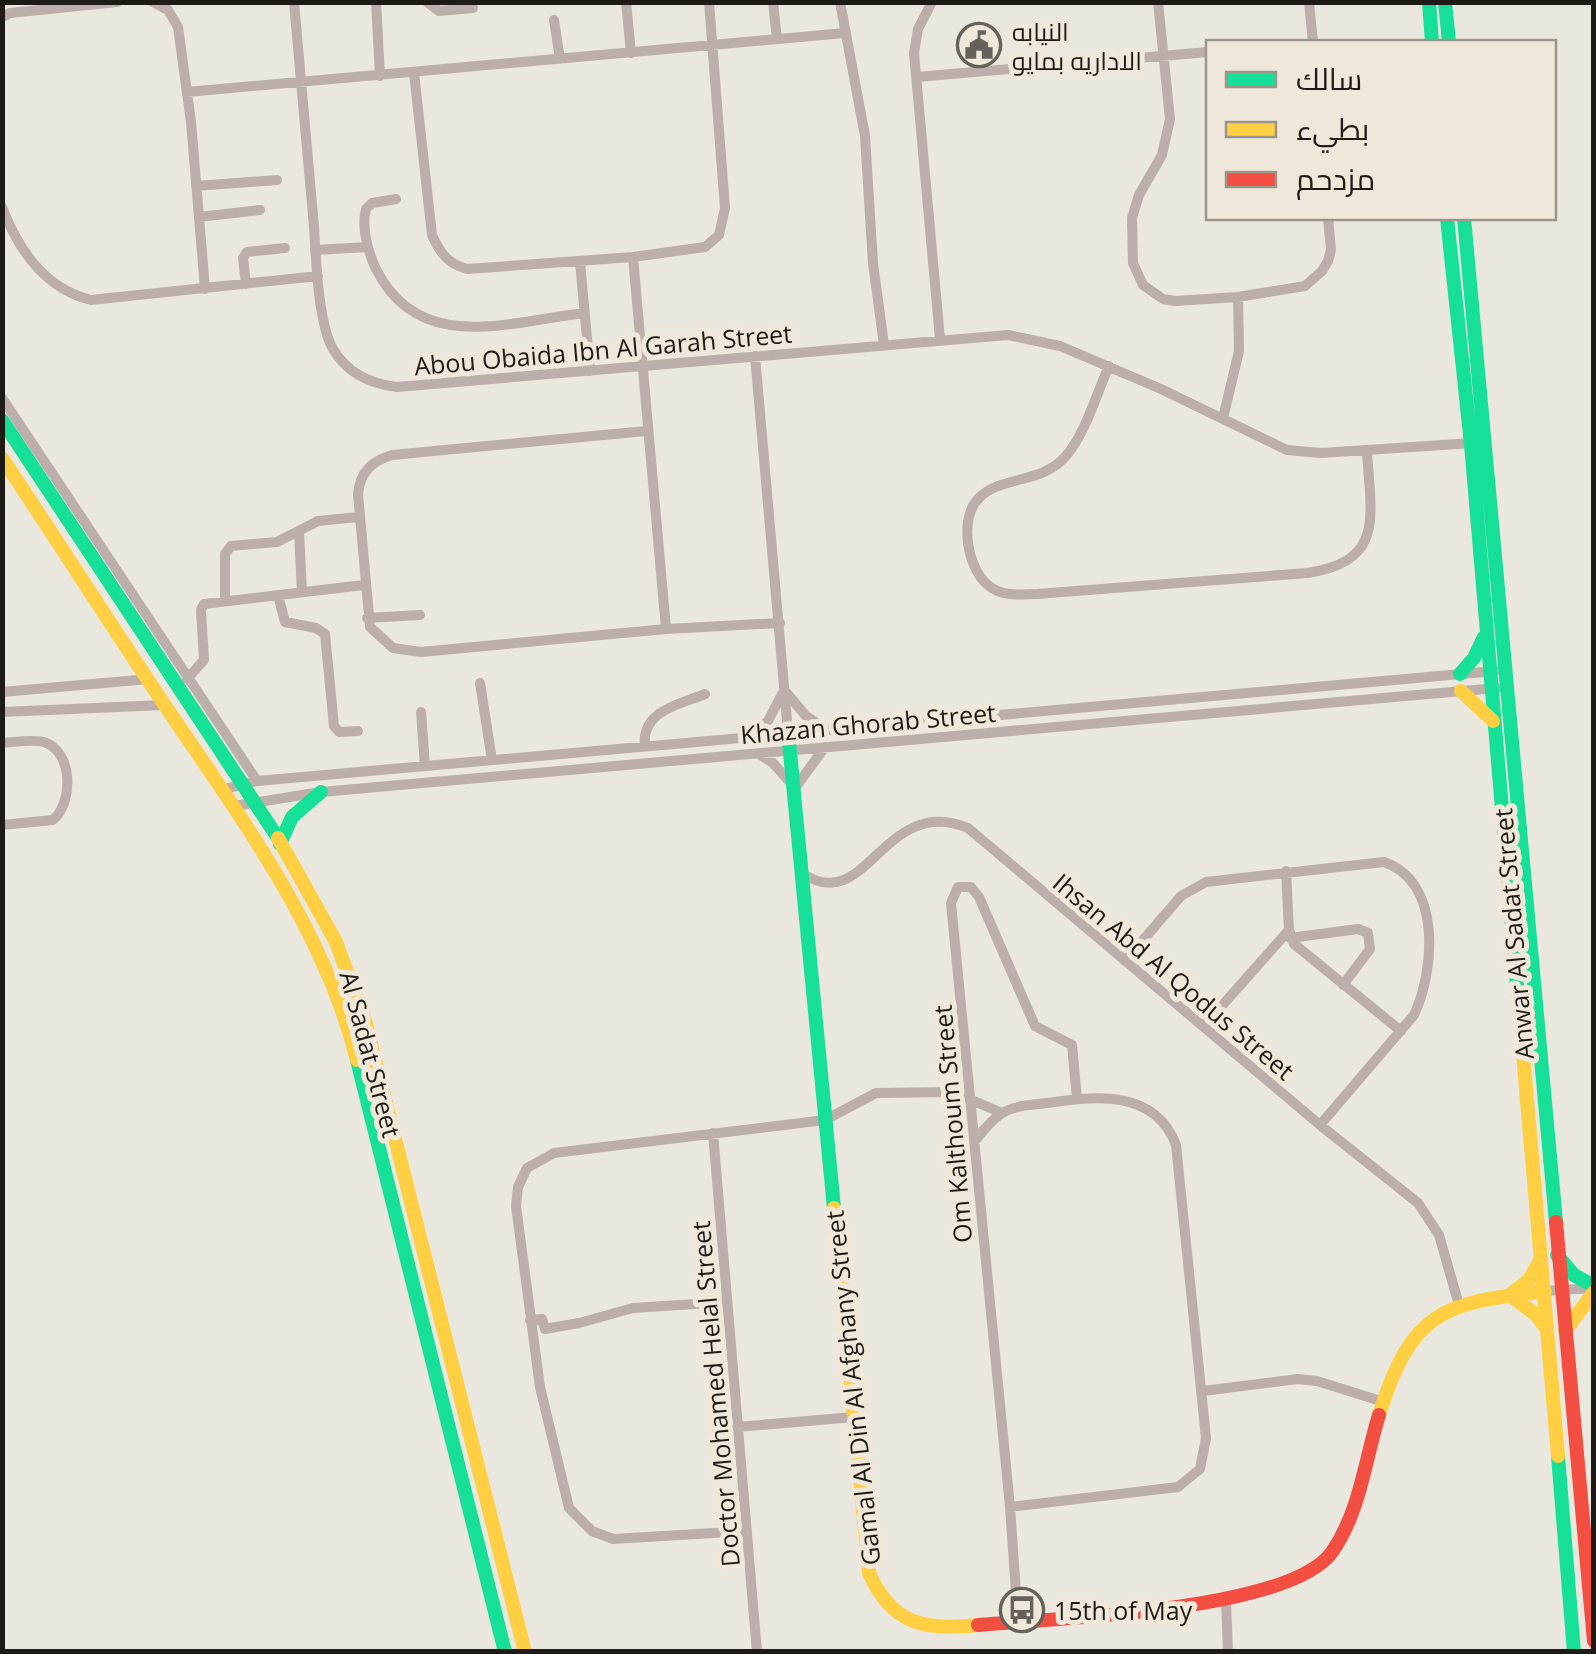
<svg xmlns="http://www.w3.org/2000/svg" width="1596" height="1654" viewBox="0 0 1596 1654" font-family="'Open Sans',Cairo,sans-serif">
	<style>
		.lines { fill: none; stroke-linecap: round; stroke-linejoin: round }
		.street { stroke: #bcaeaa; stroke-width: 10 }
		.fast { stroke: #16e098; stroke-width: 14 }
		.slow { stroke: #ffcf43; stroke-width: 14 }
		.jam { stroke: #f24e42; stroke-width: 14 }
		.labels { text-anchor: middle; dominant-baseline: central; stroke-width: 10; stroke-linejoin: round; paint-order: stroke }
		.poi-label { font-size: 25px; fill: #1e1b16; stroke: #efe8da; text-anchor: start }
		.street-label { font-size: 25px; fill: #1e1b16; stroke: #efe8da }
	</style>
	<rect width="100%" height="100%" fill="#eae7df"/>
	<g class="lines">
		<!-- street -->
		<path class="street" d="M153,2L168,10L178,27L191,122L205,289
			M294,2C301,77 307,152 314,227C316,258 318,323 333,349C347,373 371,384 397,387L1008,335L1060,346L1161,389L1287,450L1321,453L1473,443
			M376,2L380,76
			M427,2L439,11L473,8
			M626,2L631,53
			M773,2L777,39
			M840,2L865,136L873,263L884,345
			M932,2L918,29L914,53L940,339
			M1158,2L1170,119L1162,155L1139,195L1132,218L1133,263L1143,285L1163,299L1175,301L1238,297L1305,286L1322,271L1328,261L1331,250L1328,218
			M1309,2L1313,42
			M2,17L10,13L117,2
			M554,20L560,59
			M414,73L432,235C440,253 448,264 467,269L633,257L705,247L719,235L725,208L709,2
			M917,77L1208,52
			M187,92L845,33
			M196,186L277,180
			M396,199L372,203L366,209C361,227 368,252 376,269C419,355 508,322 584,313
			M2,207C19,251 45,289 91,300L318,276
			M199,217L260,210
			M315,250L368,247
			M633,257L666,629
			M580,262L590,371
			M246,284L243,258L247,252L285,248
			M755,356L788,732
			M1109,366C1096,395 1086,432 1066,456C1041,485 1000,475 978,499C958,520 968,574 992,588C1006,597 1021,594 1037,594L1307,573C1387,562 1370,513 1367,450
			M2,398L257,781
			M1223,418L1239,351L1238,297
			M646,431L392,455C372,461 360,472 358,494L370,627L393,648L421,652L666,629L780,623
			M299,532L302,592
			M278,595L285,622L316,628L325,634L334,726L339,732L358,731
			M225,601V554L231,546L277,542L318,521L358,517
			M367,618L420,615
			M187,679L204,660L201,610L204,604L364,585
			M480,683L492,760
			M785,691L806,716L827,730
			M2,692L149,679
			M2,712L164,705
			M421,712L425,766
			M751,735L768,721L782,694
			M2,743C15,742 32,739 44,742C74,752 73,803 53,820L2,825
			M645,746C641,711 678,705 705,694
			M759,754L773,763L795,788L825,747
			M224,789L257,781L1495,671
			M234,806L321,792L1497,688
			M1286,871L1289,930L1294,944L1401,1031
			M802,873C867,918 883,793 968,828L1320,1125L1418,1203L1439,1235L1459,1305
			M1290,938L1358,929L1368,933L1370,949L1343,985
			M1125,961L1181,896L1206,882L1384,862C1442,882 1435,970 1414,1015L1320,1125
			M1204,1026L1289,930
			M713,1133L757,1652
			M974,1142C982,1132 990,1121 1001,1114C1014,1105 1032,1105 1047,1103C1096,1096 1155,1089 1176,1145L1206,1438L1200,1469L1178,1487L1010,1507
			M1545,1291L1594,1288
			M530,1320L542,1319L545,1329L579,1323L633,1308L727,1302
			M1203,1391L1298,1379L1317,1381L1384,1402
			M737,1427L854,1417
			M747,1531L613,1539L592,1531L569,1508L540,1387L516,1206L518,1187L527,1168L554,1153L825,1120L876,1093L953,1092L1002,1113
			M1226,1601L1228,1652
			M1018,1621L1010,1507L951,903L958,887H971L979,897L1035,1026L1072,1045L1077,1099"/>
		<!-- fast -->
		<path class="fast" d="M1429,2L1432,42
			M1445,2L1449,42
			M1447,218L1471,444L1518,997
			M1464,218L1556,1222
			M2,420L278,838
			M1460,674L1474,658L1484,637
			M788,732L834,1208
			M280,844L292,817L321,792
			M357,1060L505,1652
			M1557,1255L1574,1275L1594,1286
			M1558,1456L1574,1652"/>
		<!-- slow -->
		<path class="slow" d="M2,458C57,540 110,624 166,707C240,817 324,928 357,1060
			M1461,691L1493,721
			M278,838L336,942L366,1024L525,1652
			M1518,997L1558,1456
			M834,1208L869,1573C892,1625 926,1631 978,1625
			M1541,1259L1529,1280L1510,1295L1535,1314L1547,1329
			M1565,1331L1594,1292
			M1379,1415C1412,1310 1443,1303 1545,1291"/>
		<!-- jam -->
		<path class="jam" d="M1556,1222L1594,1641
			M978,1625C1054,1618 1289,1612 1332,1552C1360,1512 1365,1460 1379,1415"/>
	</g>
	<!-- icons -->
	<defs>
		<symbol id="civic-ring" viewBox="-11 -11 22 22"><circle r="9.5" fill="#efe8da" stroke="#65625c" stroke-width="1.5"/><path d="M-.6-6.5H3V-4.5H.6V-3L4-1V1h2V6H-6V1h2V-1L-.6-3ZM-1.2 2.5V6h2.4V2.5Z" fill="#65625c"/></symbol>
		<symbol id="bus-ring" viewBox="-11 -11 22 22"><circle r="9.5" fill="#efe8da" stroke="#65625c" stroke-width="1.5"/><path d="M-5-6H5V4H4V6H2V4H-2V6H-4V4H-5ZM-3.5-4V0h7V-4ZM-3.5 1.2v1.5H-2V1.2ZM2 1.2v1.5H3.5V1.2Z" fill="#65625c"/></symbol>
	</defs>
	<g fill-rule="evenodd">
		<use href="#civic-ring" x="954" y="20" width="50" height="50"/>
		<use href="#bus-ring" x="997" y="1585" width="50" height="50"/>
	</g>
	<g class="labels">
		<!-- poi labels -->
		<g class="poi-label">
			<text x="1012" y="31">النيابه<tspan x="1012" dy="29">الاداريه بمايو</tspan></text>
			<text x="1054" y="1610">15th of May</text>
		</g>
		<!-- street labels -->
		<g class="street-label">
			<text transform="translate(603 349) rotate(-5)">Abou Obaida Ibn Al Garah Street</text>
			<text transform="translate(868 723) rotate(-5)">Khazan Ghorab Street</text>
			<text transform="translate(1513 934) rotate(-95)">Anwar Al Sadat Street</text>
			<text transform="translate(1174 976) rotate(40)">Ihsan Abd Al Qodus Street</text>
			<text transform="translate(371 1054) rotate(75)">Al Sadat Street</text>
			<text transform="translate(952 1124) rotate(-95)">Om Kalthoum Street</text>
			<text transform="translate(852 1388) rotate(-96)">Gamal Al Din Al Afghany Street</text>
			<text transform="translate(715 1394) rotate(-95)">Doctor Mohamed Helal Street</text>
		</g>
	</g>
	<!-- border -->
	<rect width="1596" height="1654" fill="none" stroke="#1e1b16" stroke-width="10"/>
	<!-- legend -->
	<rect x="1206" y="40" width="350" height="180" fill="#efe8da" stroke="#9b968c" stroke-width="2.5"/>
	<rect x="1226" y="72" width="50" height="15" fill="#16e098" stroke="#9b968c" stroke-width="2.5"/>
	<text x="1296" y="90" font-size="30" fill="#1e1b16">سالك</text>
	<rect x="1226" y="122" width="50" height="15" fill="#ffcf43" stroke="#9b968c" stroke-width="2.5"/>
	<text x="1296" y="140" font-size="30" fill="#1e1b16">بطيء</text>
	<rect x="1226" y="172" width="50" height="15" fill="#f24e42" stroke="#9b968c" stroke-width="2.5"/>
	<text x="1296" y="190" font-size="30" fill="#1e1b16">مزدحم</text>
</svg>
